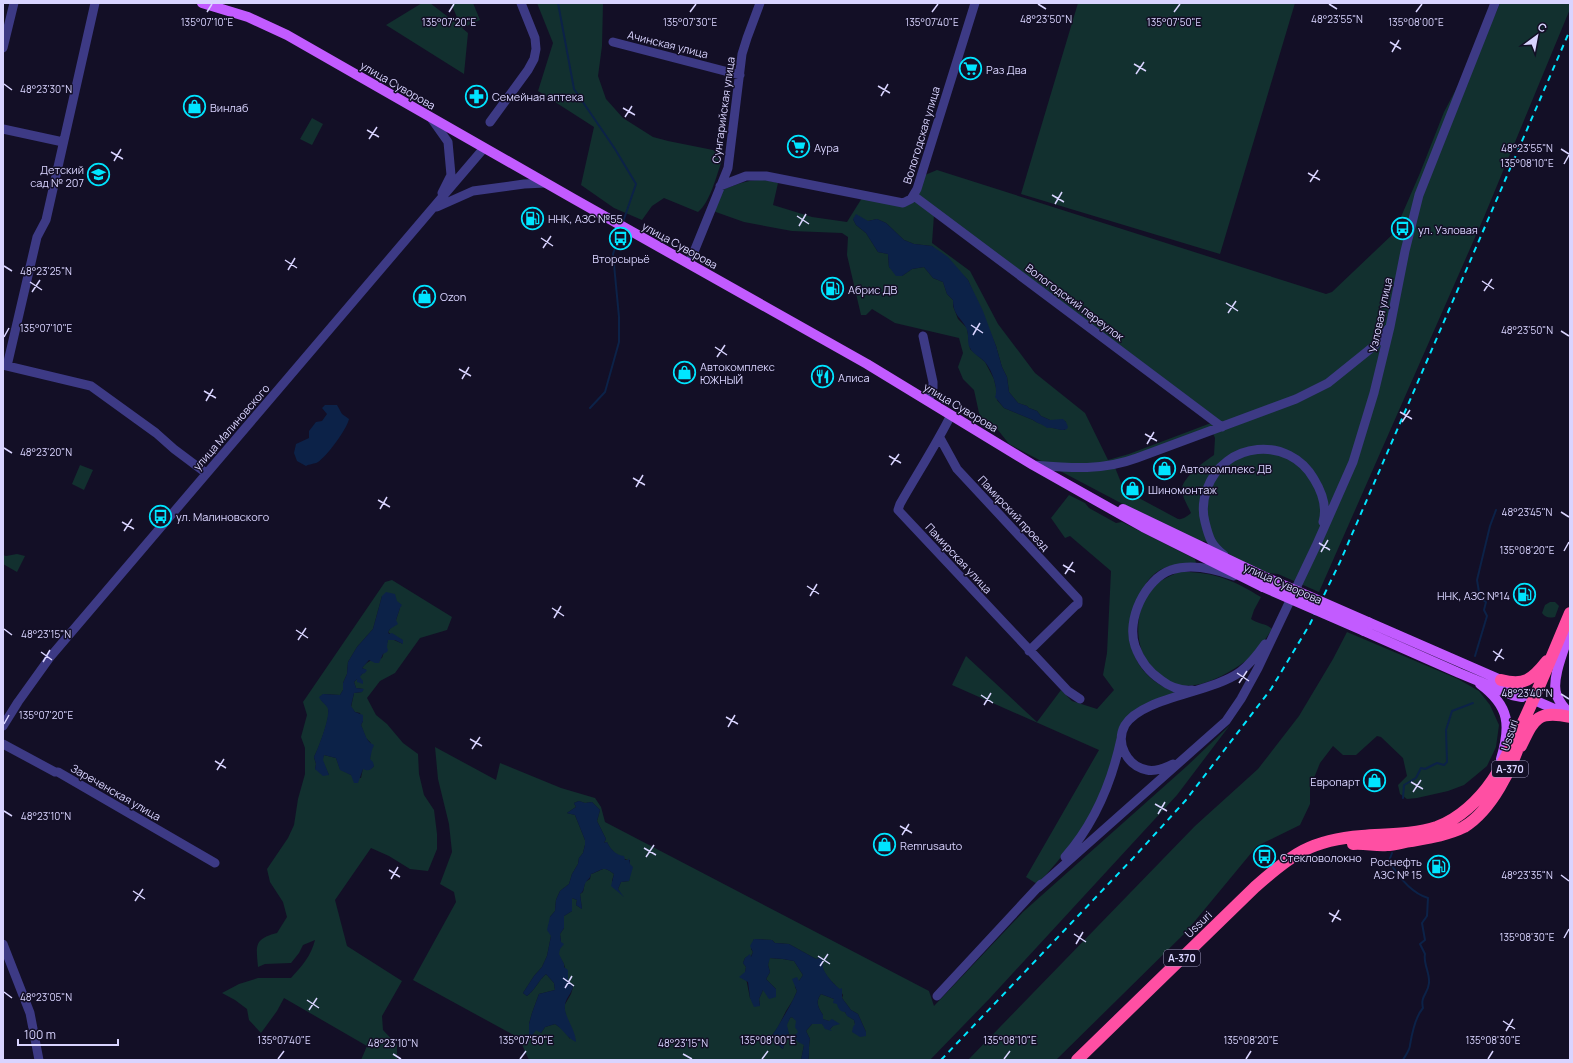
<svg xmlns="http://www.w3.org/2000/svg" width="1573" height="1063" viewBox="0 0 1573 1063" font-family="Manrope,sans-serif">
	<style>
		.green { fill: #12302f; fill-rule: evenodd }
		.water { fill: #0c2248 }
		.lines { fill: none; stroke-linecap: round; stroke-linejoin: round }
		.stream { stroke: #0c2248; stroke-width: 2 }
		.minor { stroke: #3d3a85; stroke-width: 9 }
		.major { stroke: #c25bff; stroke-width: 10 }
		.highway { stroke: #ff4fa3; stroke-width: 12 }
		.rail { stroke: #00e5ff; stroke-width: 2; stroke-dasharray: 6 5; stroke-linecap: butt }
		.major-bridge { stroke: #c25bff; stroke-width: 10 }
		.ticks { fill: none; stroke: #d9d4ff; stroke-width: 1.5 }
		.labels { text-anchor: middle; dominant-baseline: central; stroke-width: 3; stroke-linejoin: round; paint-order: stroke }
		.shield { fill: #130f26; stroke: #9e99be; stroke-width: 1 }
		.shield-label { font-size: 10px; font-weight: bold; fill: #d9d4ff }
		.street-label { font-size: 11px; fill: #d9d4ff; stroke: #130f26 }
		.poi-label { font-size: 11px; fill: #d9d4ff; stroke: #130f26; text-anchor: start }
		.ticks-label { font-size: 10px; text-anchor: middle; fill: #d9d4ff; stroke: #130f26; stroke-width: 3; stroke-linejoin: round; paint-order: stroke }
	</style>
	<rect width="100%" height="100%" fill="#130f26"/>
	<!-- green -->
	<path class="green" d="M422,3H430L461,27L451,3H473L480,20L462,28L468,33L464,74L386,25Z
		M537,3H603L602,46L598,76L606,99L623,118L653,137L668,141L713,150L718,154L722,160C717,174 710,203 698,212L664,198L652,206L642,220L614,208L581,185L594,127L538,91L553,43Z
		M1078,3H1295L1220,254L1021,194Z
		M1500,3H1570V9L1484,217L1319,592L1278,574L1268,573L1237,560L1222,549L1204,541L1200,543L1117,501L1009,444L998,430L983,419L979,413L974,390L963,379L958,367L963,353L959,338L895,323L872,309L866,315H861L847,255L848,237L842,233L792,231L744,222L713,211L722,190C742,182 757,176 778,183L773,205L812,217L847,222L862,198L903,206L916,201L925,175L937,170L1326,294L1332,292L1394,233L1420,173L1444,112L1495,15ZM934,215L1211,423L1129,454L1108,460L1085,413L1035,373L998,324L970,271L932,243ZM853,219L868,221L877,219L886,223L904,240L914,244L932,246L968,280L996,346L1002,367L1007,377L1009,392L1018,403L1027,406L1029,408L1037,411L1041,416L1050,420H1063L1066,422L1065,430C1058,430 1038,424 1033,420L1004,408L997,400V392L994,379L985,362L970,349L967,328L958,319L953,306V300L947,294L943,282L933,278L924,267L912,269L902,276L889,267L888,254L878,252L866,233L856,225ZM1212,431L1215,438L1214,455C1205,461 1182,478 1182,489C1182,497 1188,506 1191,513C1188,516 1182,520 1178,519L1124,490L1114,465Z
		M312,118L323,124L312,145L300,139Z
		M80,465L93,470L84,490L72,484Z
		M1069,495L1085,503L1089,508L1116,523L1122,522L1195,559L1196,563C1183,564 1171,564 1160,570C1146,578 1140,593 1136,608C1134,616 1129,626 1130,634C1130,661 1150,684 1176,692L1129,717C1120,741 1113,766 1103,789C1087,825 1064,857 1037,884L1026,877L1099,750L952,685L966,656L1037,722L1061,690L1072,701L1097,709L1114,690L1103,675L1107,653L1111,571L1070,536L1065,538L1051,518Z
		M17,554L25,556L17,572L3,564V555L6,556Z
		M1179,572C1213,571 1233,580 1261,597L1254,610L1251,619C1257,624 1266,623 1272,629C1266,638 1260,649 1252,656C1249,659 1244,662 1240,665C1220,678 1193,693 1169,682C1134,665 1129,615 1153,587C1160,580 1170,576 1179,572Z
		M392,580L452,617L447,630L420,638L395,673L380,681L367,698L376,715L387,724L403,743L418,754L419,774L424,795L434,810L437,834V849L428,871L410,869L389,856L371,848L335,900L347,946L402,981L382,1016L383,1030L397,1045V1060H361L367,1046L284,998L277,1011L261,1033L249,1020L247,1009L235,1000L222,993L239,984L258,978H291C302,966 311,956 315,940L303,945L299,953L291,963L265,964L258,967C256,945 254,939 277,933L287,917L283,902L270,882L267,869L288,838L294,825L298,799L305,774V748L301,737L307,715L303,702L385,582ZM382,596L400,608L396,620L388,632L403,644L394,640H388L382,658C373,660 368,660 362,668L366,670L354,682L356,688L363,689L362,692L354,693L351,707L355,712L360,713L363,721L361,725L366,738L371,743L370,760L374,766C370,770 368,771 363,768L361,778L351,775L340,769L336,758L324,755L322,760L329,775L315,769L316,764L314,757C318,750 327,725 328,717C329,714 328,710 328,707L321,700L323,694L340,695L343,690V683L347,674L348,662L357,647L373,629Z
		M1550,602H1555L1559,606L1555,617C1549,618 1546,618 1542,613L1545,605Z
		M1347,632L1458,679L1479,691L1490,705L1499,725L1496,747L1487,766L1475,776L1464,785L1448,791L1417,798L1407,799L1400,794L1398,785L1407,776L1403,758L1381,737L1377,736L1356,755H1343L1333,746L1320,763L1310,788V804L1300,825L1257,846L1185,933L1056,1060H968L1195,826L1258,769L1299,716L1333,659Z
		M1230,725L1177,795L990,998L930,1060H808C810,1054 808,1046 810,1039L806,1031L812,1024H822L830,1029L833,1026L829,1021L822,1019L823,1015C818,1007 815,1002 821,994L834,999L848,1016L854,1020L855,1024L866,1032L858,1014L851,1010L842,998L843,995C838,985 819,974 823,962L820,958L816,959L789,944L775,943L772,940L754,939L751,949L753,952L750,958V955L745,958L743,963L746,967L745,973L750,998L760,1006L759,999L763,990L776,989L766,979L770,972L768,965L769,958L783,959L794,961L803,975L795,987L797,991L793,1000L786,1011L778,1027L770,1038V1044L773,1039C778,1042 778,1046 783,1049L785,1038L789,1034L786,1025L790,1018L792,1017L797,1021L804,1045L801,1060H529L519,1038L413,980L456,902L454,892L440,884L452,852L449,824L438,779L435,747L496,780L500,763L561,788L595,798L601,807L605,822L929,991L934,1006L1023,912L1187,766ZM579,801L585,803L592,802L600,810L597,821L606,839L604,843L607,842C610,850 621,860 630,860L629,881L621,882L618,889L622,895L612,881L614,874C603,865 603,870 591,874L590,879L585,882L583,892L580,894L582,909L576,905L577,900L572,898V911L564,916V928L560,934L561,942L558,954L564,964L568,980L573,987L571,994L564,1006L570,1039L565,1031L555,1024L545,1027L541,1033L536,1029L529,1039V1024L532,1013L539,994L555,990L554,983L546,974C538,981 535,990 527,996L523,993L534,976L542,967L547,956L551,936L550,917L555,911L556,900L560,891L569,884L572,874L578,864L579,858L583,853L585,845V840L575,815L567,813L576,807L574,803Z"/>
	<!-- water -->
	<path class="water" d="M856,214L868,221L877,219L886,223L904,240L914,244L932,246L948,257L968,280L983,311L996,346L1002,367L1007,377L1009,392L1018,403L1027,406L1029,408L1037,411L1041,416L1050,420L1063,419L1066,422L1068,427L1067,429C1060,432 1054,427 1047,428C1043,424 1038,424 1033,420L1004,408L995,397C999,388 991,368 984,361C980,357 972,353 970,348C967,344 969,335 967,330C963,318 953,317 953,300L947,294L943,282L933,278L924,267L912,269L902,276H896L889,267L888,254L878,252L866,233L856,225L853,219Z
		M325,405H337L342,414L349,419C347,429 327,456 318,462C315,464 309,464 306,466L297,461L294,453L296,444L309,438V431L316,422L322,421L327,414L322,408Z
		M386,592L395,594L397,601L402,605L400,608L396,620L398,624L390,629L388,632L389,634L392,633L403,640V644L395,640H388L387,647L388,650L387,652L383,654L379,663H375L369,660L362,668L367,670L365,673L362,674L360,677L363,681V684L357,682V679L354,682L356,688L364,689L362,692L354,693L351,706L355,712L363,715V721L361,725C365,733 366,742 374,745L372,750L370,759L373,762L374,766C370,771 368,771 363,769L358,783H354L351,775L340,770L336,758L324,755L323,760L329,775L323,776L315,769L316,764L314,757C318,749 330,718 328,709C327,705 321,702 319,697L323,694L340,695L343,690V683L347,674L348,662L357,647L373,629L382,596Z
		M579,801L585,803L592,802L600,810L597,821L606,839L604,843L607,842C610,849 616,855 624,856L625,860H628L629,858L630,864L633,867L629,881L621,882L618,889L624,897L611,886L614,874C603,865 602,870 591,874C590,879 588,879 586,882C583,886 585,891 580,894L582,909L576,905L577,900L572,898V911L564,916V928L560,934L561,942L564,944L560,949L559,954L564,964V967L568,970V980L573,987C571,994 566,998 565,1005C563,1015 576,1030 576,1042C567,1038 564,1030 555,1024L545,1027L541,1033L536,1030L529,1040V1024L532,1013L539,994L555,990L554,983L546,974C538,981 535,990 527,996L523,993L534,976L542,967L547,956L551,936L547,930L550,917L555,911L556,900L560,891L569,884L572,874L578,864L579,858L583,853L585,845V840L575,815L567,813L576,807L574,803Z
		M754,939L772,940L775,943L789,944L816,959L820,958L823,962C820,970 833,984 840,989L842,988V998L851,1010L858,1014L866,1032V1036L860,1037L852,1032L853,1027L855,1024L854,1020L847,1016L845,1012C840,1012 838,1008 837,1004L833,1003L834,999L821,994C815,1002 818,1007 823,1015V1019L829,1021L832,1019L840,1024L833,1026L830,1029L832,1031L825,1029L822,1024H812L806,1031L810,1039C808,1046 810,1054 808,1060H801L804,1045L798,1042L794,1036L798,1032L795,1027L796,1021L792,1017L790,1018L787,1025L789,1034L785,1038L783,1049L773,1039L769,1045C770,1036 773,1035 777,1028C784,1016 792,1003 797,991L792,979L797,977L799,981L803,975L794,961L783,959L770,958L768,965L770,972L766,979L776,989V997L769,999L763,990L759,999L760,1006L754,1007L750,998L748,982L739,977L745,972L746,967L743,963L745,958L750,954L751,957L753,952L750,946Z"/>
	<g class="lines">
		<!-- stream -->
		<path class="stream" d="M558,3L574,89L615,149L636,184L623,222
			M590,408L605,392L619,342V317L613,254L621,230
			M1475,656L1487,616L1484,610L1486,602L1480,598L1477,580L1490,526L1496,510
			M1403,798L1404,785L1416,778L1421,768L1425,769L1437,763L1444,765L1447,762L1446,730L1452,711L1473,703
			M1392,853L1389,861C1398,876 1411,893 1428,898L1427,916L1422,923L1425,940L1420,944L1425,954C1423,963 1430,973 1429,983C1428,994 1420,996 1423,1008C1415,1017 1412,1033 1410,1045C1410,1050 1405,1056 1403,1060"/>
		<!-- minor -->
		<path class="minor" d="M613,42L740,75
			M3,48L14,3
			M431,118L448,142L451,175L442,193
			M490,122L528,70L534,59L536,49L535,38L521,3
			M3,129L63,142
			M720,186L746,176H766L903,203L911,199L917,189L975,3
			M914,196L1222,427
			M437,207L473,191L524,184L546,183
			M689,264L728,168L742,54L747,38L760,3
			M923,336L933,382V388L928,401
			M3,365L91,386L156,433L174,449L206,473
			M7,366L37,237L46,220L95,3
			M951,415C936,445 917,474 900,504L898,510L1068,691L1080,699
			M940,438L957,469L1078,599V604L1075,606L1029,651
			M1033,465C1070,468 1102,471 1137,458L1296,399L1328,383L1374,346L1389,328
			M1224,555C1211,545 1209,538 1205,522C1202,511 1203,500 1207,489C1224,441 1289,435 1314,479C1322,492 1327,508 1323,522
			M1192,690C1180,691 1170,687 1161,680C1149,672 1140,660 1135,646C1126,620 1145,579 1171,570C1192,563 1215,569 1234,576
			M3,726L18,702L51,656L484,148
			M3,744L55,772H58L215,863
			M1173,764C1165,768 1156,772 1147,770C1127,766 1115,743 1125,725C1142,697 1211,693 1240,672C1250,664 1258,654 1265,644
			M1065,857C1094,824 1112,781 1121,739
			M1038,888L1226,721L1241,699L1258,668L1316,546L1353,462L1374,393L1390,327L1405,251L1419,195L1495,3
			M3,944L30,1013L39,1060
			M937,996L1041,884"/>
		<!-- major -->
		<path class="major" d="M202,3L248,17L287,35L574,199L867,364L1033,465L1143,527L1263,587
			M1123,509L1267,578
			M1368,622L1501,680L1534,700L1566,714
			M1364,631L1459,673L1512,695L1522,697
			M1570,631C1565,647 1550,681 1557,696C1560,703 1565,709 1570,714
			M1480,684C1510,706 1511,726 1501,759"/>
		<!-- highway -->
		<path class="highway" d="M1501,680C1524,686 1532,680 1547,661
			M1521,746C1534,719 1537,710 1570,717
			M1353,844C1365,843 1376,846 1387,845C1395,845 1403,842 1411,841C1428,838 1448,835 1464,827C1492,810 1512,768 1521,739
			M1077,1060L1255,887C1292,854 1311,840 1362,836C1386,834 1413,835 1437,827C1459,819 1479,800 1492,781C1502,766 1510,749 1518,733C1537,694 1553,653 1570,613"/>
		<!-- rail -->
		<path class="rail" d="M941,1060L1136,855L1186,800L1271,689L1310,624L1340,562L1570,30"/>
		<!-- major-bridge -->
		<path class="major-bridge" d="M1267,578L1368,622
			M1263,587L1364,631"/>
	</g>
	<!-- ticks -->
	<path class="ticks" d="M1038,4L1046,9M1329,4L1337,9M207,12L212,4M449,12L454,4M690,12L696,4M932,12L938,4M1174,12L1180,4M1416,12L1422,4M1390,42L1401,49M1392,52L1399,40M1134,64L1146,71M1136,74L1144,62M4,84L12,90M878,86L890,93M881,96L888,84M623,108L635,115M625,117L632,106M367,130L379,137M369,139L377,127M1561,149L1569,154M111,152L123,159M114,161L121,149M1564,164L1569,155M1308,173L1320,180M1310,182L1318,170M1052,195L1064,202M1055,204L1062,192M797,216L809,224M799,226L806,214M541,238L553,246M543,248L551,236M285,260L297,268M4,266L12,271M288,270L295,258M1482,281L1494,289M30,282L42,290M1484,291L1492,279M32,292L40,280M1226,303L1238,311M1228,313L1236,301M971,325L983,333M1561,331L1569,336M973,335L980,323M4,337L9,328M715,347L727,355M717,357L725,345M459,369L471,376M462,379L469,367M204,391L216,398M206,401L213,389M1400,412L1412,419M1402,422L1410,410M1145,434L1157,441M1147,444L1154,432M4,448L12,453M889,456L901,463M891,465L899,454M633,478L645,485M636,487L643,475M378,500L390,507M380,509L387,497M1561,512L1569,517M122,522L134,529M124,531L132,519M1319,543L1330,550M1564,551L1569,542M1321,552L1328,540M1063,565L1075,572M1065,574L1073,562M807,586L819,594M810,596L817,584M552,608L564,616M554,618L561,606M4,629L12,635M296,630L308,638M298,640L306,628M1493,651L1504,659M41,652L52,660M1495,661L1502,649M43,662L50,650M1237,673L1249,681M1239,683L1247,671M1561,694L1569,699M981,695L993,703M984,705L991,693M726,717L738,724M4,724L9,715M728,727L735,715M470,739L482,746M472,749L480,737M215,761L226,768M217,770L224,759M1411,782L1423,789M1413,792L1421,780M1155,804L1167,811M4,811L12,816M1158,814L1165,802M900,826L912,833M902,835L909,824M644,848L656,855M646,857L654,845M389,870L400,877M1561,875L1569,881M391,879L398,867M133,891L145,899M135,901L143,889M1329,913L1341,920M1332,922L1339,910M1074,934L1086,942M1564,938L1569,929M1076,944L1083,932M818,956L830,964M820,966L828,954M563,978L574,986M565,988L572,976M4,992L12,998M307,1000L319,1008M309,1010L317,998M1503,1021L1515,1029M1506,1031L1513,1019M393,1054L401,1059M683,1054L692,1059M278,1059L284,1051M520,1059L526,1051M762,1059L768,1051M1004,1059L1010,1051M1246,1059L1251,1051M1488,1059L1493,1051"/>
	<!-- icons -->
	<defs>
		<symbol id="supermarket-ring" viewBox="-11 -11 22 22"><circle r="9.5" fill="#130f26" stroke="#00e5ff" stroke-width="1.5"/><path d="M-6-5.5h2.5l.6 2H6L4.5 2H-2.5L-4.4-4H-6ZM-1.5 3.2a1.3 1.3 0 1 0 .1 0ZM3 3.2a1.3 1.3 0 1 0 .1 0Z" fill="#00e5ff"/></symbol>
		<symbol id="pharmacy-ring" viewBox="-11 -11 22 22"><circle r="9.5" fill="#130f26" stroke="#00e5ff" stroke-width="1.5"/><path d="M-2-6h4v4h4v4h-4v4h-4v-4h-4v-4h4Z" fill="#00e5ff"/></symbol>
		<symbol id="shop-ring" viewBox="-11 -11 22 22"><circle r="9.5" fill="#130f26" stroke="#00e5ff" stroke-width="1.5"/><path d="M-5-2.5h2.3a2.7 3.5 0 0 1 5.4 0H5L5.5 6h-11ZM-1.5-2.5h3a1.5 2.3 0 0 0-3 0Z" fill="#00e5ff"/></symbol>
		<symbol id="school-ring" viewBox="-11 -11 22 22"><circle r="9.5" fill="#130f26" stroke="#00e5ff" stroke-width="1.5"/><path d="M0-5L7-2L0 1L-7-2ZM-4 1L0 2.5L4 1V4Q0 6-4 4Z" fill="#00e5ff"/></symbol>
		<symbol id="fuel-ring" viewBox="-11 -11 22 22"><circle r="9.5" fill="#130f26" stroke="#00e5ff" stroke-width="1.5"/><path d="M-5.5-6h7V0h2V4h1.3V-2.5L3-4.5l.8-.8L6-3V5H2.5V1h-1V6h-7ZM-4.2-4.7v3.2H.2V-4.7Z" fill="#00e5ff"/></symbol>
		<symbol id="bus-ring" viewBox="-11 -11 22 22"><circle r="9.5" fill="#130f26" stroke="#00e5ff" stroke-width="1.5"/><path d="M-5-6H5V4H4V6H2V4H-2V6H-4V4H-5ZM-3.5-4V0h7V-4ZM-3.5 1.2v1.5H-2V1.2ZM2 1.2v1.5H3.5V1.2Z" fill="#00e5ff"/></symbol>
		<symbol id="restaurant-ring" viewBox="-11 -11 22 22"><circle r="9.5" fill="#130f26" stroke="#00e5ff" stroke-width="1.5"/><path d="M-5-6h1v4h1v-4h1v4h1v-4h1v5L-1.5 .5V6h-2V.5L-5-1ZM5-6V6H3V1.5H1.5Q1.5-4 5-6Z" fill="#00e5ff"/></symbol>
	</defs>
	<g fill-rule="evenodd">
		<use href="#supermarket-ring" x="958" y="56" width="25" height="25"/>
		<use href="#pharmacy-ring" x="464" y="84" width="25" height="25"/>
		<use href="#shop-ring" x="182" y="94" width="25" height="25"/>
		<use href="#supermarket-ring" x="786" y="134" width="25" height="25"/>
		<use href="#school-ring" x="86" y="162" width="25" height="25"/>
		<use href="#fuel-ring" x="520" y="206" width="25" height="25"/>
		<use href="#bus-ring" x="1390" y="216" width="25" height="25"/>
		<use href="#bus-ring" x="608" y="226" width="25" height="25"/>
		<use href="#fuel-ring" x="820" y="276" width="25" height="25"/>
		<use href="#shop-ring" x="412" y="284" width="25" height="25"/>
		<use href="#shop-ring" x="672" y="360" width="25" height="25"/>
		<use href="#restaurant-ring" x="810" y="364" width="25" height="25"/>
		<use href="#shop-ring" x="1152" y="456" width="25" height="25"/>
		<use href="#shop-ring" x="1120" y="476" width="25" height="25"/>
		<use href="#bus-ring" x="148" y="504" width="25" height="25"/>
		<use href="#fuel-ring" x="1512" y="582" width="25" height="25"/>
		<use href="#shop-ring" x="1362" y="768" width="25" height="25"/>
		<use href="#shop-ring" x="872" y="832" width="25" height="25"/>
		<use href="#bus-ring" x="1252" y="844" width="25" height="25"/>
		<use href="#fuel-ring" x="1426" y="854" width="25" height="25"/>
	</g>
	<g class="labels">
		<!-- shield labels -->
		<g class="shield">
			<rect x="1492" y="761" width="36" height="16" rx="3"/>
			<rect x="1164" y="950" width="36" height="16" rx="3"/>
		</g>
		<g class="shield-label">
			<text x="1510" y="769">А-370</text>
			<text x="1182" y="958">А-370</text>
		</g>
		<!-- street labels -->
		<g class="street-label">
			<text transform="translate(668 44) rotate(14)">Ачинская улица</text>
			<text transform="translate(398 85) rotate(30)">улица Суворова</text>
			<text transform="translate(723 110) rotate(-82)">Сунгарийская улица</text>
			<text transform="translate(921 135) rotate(-73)">Вологодская улица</text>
			<text transform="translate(680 245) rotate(29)">улица Суворова</text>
			<text transform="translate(1075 302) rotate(37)">Вологодский переулок</text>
			<text transform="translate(1380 315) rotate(-78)">Узловая улица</text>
			<text transform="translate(961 407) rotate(31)">улица Суворова</text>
			<text transform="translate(231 427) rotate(-49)">улица Малиновского</text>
			<text transform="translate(1014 513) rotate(47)">Памирский проезд</text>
			<text transform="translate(959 558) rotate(47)">Памирская улица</text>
			<text transform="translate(1283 583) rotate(24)">улица Суворова</text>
			<text transform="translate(1509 735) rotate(-72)">Ussuri</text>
			<text transform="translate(116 792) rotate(30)">Зареченская улица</text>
			<text transform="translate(1198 924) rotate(-44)">Ussuri</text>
		</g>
		<!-- poi labels -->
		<g class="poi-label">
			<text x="986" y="69">Раз Два</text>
			<text x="492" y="96">Семейная аптека</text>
			<text x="210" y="107">Винлаб</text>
			<text x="814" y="147">Аура</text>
			<text x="84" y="169" text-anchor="end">Детский<tspan x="84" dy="13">сад № 207</tspan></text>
			<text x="548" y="218">ННК, АЗС №55</text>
			<text x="1418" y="229">ул. Узловая</text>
			<text x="621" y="258" text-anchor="middle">Вторсырьё</text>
			<text x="848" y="289">Абрис ДВ</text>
			<text x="440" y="296">Ozon</text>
			<text x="700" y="366">Автокомплекс<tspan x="700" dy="13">ЮЖНЫЙ</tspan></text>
			<text x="838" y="377">Алиса</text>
			<text x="1180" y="468">Автокомплекс ДВ</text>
			<text x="1148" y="489">Шиномонтаж</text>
			<text x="176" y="516">ул. Малиновского</text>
			<text x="1510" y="595" text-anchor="end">ННК, АЗС №14</text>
			<text x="1360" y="781" text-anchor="end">Европарт</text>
			<text x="900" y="845">Remrusauto</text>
			<text x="1280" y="857">Стекловолокно</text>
			<text x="1422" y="861" text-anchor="end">Роснефть<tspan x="1422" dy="13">АЗС № 15</tspan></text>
		</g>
	</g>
	<g class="ticks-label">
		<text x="1046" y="23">48°23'50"N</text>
		<text x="1337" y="23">48°23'55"N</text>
		<text x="207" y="26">135°07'10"E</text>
		<text x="449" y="26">135°07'20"E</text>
		<text x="690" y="26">135°07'30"E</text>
		<text x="932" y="26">135°07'40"E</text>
		<text x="1174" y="26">135°07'50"E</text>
		<text x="1416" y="26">135°08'00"E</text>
		<text x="46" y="93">48°23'30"N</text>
		<text x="1527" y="152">48°23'55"N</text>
		<text x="1527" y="167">135°08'10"E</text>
		<text x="46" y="275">48°23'25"N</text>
		<text x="46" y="332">135°07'10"E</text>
		<text x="1527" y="334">48°23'50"N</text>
		<text x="46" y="456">48°23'20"N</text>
		<text x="1527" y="516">48°23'45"N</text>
		<text x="1527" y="554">135°08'20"E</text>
		<text x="46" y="638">48°23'15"N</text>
		<text x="1527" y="697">48°23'40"N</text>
		<text x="46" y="719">135°07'20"E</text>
		<text x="46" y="820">48°23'10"N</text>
		<text x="1527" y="879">48°23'35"N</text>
		<text x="1527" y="941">135°08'30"E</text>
		<text x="46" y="1001">48°23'05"N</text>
		<text x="284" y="1044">135°07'40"E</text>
		<text x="526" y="1044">135°07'50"E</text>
		<text x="768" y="1044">135°08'00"E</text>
		<text x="1010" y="1044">135°08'10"E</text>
		<text x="1251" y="1044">135°08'20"E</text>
		<text x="1493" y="1044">135°08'30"E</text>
		<text x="393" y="1047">48°23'10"N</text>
		<text x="683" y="1047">48°23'15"N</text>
	</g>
	<!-- border -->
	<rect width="1573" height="1063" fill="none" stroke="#d9d4ff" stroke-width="8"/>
	<!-- north arrow -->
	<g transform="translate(1537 36) rotate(32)" stroke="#130f26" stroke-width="3" paint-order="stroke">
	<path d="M0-3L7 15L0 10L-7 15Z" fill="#d9d4ff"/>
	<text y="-6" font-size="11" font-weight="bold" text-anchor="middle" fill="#d9d4ff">С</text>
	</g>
	<!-- scale -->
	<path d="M18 1039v6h100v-6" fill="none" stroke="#d9d4ff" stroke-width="2"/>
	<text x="24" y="1039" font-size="12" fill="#d9d4ff" stroke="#130f26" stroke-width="3" paint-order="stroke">100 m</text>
</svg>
